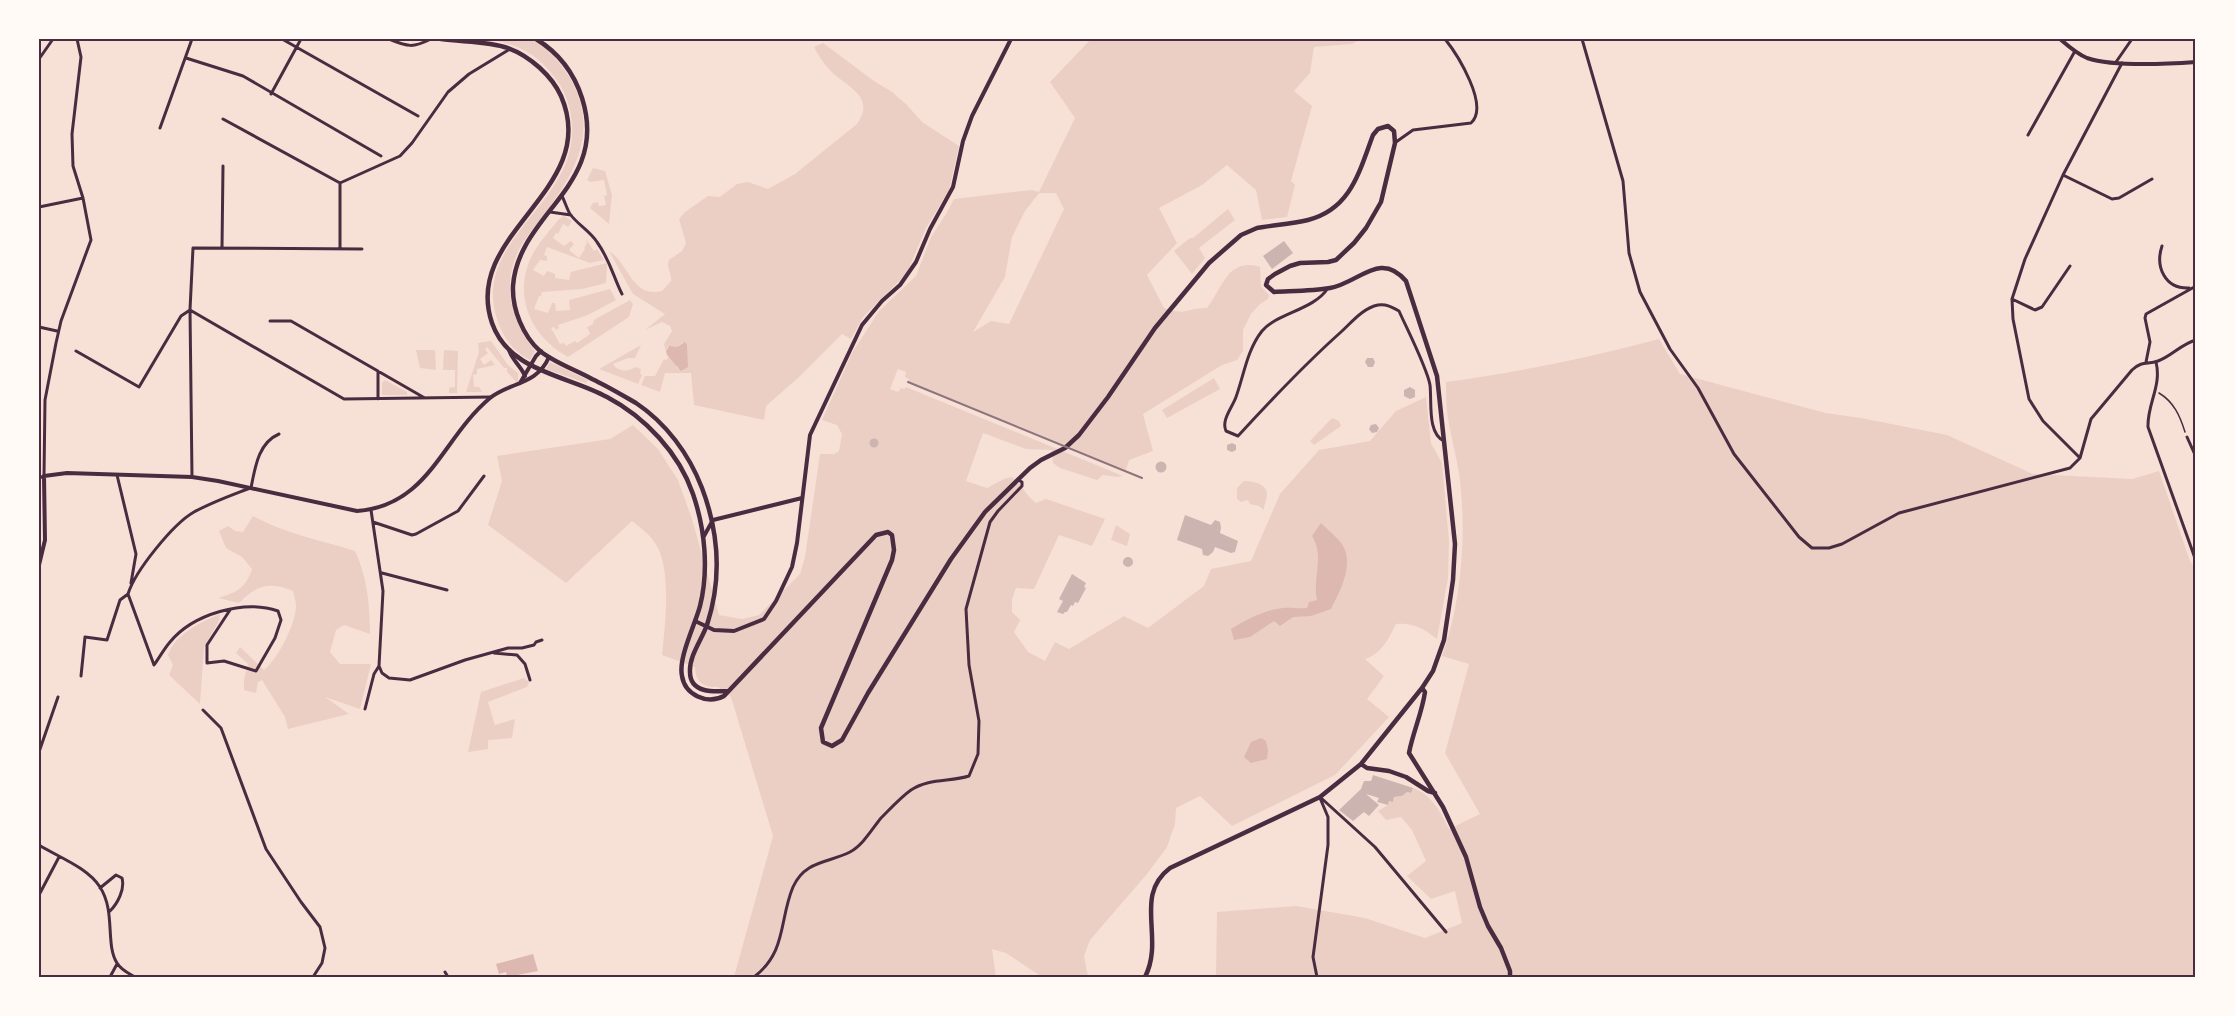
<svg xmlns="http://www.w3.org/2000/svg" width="2235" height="1016" viewBox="0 0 2235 1016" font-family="'Sofia Sans Condensed',sans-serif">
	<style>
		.green { fill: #ebcfc5; fill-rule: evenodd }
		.water { fill: #dcb8b0 }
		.building { fill: #ccb4b1 }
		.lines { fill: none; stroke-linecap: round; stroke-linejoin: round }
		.path { stroke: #4a2c40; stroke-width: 1.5 }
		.minor { stroke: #4a2c40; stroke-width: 3 }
		.tertiary { stroke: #4a2c40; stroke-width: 4 }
		.secondary { stroke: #4a2c40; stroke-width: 4.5 }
		.rail { stroke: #8f747c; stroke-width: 2 }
		.neatline { fill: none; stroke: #4a2c40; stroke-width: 2 }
	</style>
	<rect width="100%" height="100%" fill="#f7e1d7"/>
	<!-- green -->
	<path class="green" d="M481,39C495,39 513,36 527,39C545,42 561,64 570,78C600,131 575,173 543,216C532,230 519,245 514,262C503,295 515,325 535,351L530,360C513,351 503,338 497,319C471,239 578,204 572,124C571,108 565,90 555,78C535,51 513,42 481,39Z
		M1091,39H1361L1352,44L1314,47L1310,73L1294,91L1312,106L1291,181L1295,185L1287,217L1262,220L1256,190L1227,165L1202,185L1159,208L1177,243L1147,275L1164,308C1187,316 1186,308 1207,308C1223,287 1228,257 1260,267L1261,287L1269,295L1268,299L1259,305L1251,314L1243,330V351L1237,360L1222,365L1143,414L1153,451L1129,460L1126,470L908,381L909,379L905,377L906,372L898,369L890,389L898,392L901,388L904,389L906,387L1123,476L1117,477L1103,475L1097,480L1060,468L1053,463L1052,450L1026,449L983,433L966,481L987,488L1006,478L1012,477C1023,485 1025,495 1036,503L1046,499L1105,519L1092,546L1059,535L1034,589L1016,588L1012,600V612L1020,620L1014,632L1028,652L1045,661L1055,642L1069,649L1124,616L1148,628L1204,586L1211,569L1251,561L1280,494L1319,450L1370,441L1396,411L1426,397L1431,443L1442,463L1449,541L1448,578L1437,639C1425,629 1412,622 1396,624C1389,639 1381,654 1365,659L1384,676L1367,699L1389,717L1335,775L1232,826L1200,796L1176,808L1175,824L1167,847L1147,874L1090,940L1084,956L1088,977H1042L1006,953L992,949L996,977H734L773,836L731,697L718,687C704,688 695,682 695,667L662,655C665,627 671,574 658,548C652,536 642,529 632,521L566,583L488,525L502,481L497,456L610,439L633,425L658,449L678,480L692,519L719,615L742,619L759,615L800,574L805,557L820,454H834L839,451L842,434L837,425L822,420L852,353L879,311L916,276L931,237L946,214L954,199L1032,190L1039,192L1075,118L1050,82ZM1039,193H1056L1064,209L1009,324L991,321L973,332L1005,277L1012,237L1025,211Z
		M823,43L874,81L892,92L907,105L922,122L959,146L949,190L926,228L909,268L903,277L863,317L851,339L842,334L798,378L766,406L764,420L694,405L691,373H665L660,392L641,385L645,376H655L664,359L667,360L668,357L674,361L678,369L683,342L677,347H667L666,351L664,344L672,331L670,326L662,322L645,330L665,314L633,294L609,251C628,262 632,299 662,291L671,281C672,273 666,268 669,260L682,251L686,243L679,219L685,212L708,196L720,197L737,184L748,182L768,189L795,174L857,124C875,98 851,89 834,74C826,67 819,57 814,47Z
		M593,168L605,171L612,195L609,224L590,208L593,203L598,202L599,206L606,205L604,196L607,195L604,180L590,182L587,180Z
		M1228,209L1235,220L1199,248L1205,258L1192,274L1174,251L1190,238H1193Z
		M564,216L572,221L568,227L563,224L558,234L556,233L553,238L564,246L571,241L574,244L569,250L579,258L585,249L584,248L587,243L586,239L594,251L597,249L604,260L590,263L547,247L544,255L547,256V261L540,260L533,270L544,276L547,271L555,274V278L569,280L571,272L607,263L606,283L582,289L542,292L541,296H539L534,309L548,313L552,303H555L556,311L570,310L569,300L610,289L616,300L588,315L558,325L559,328L556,330L554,327L551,328L560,344L564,343L566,346L575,341L577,343L590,334L587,327L593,324L594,320L630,300L633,304L629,317L568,357C533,338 514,300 529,262C535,246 549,232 559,219Z
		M1659,339L1680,374L1826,413L1861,418L1947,435L2033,474L2132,479L2159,471L2190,561L2196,570V977H1216L1217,912L1296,906L1365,918L1425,938L1462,923L1455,891L1431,899L1407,876L1426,861L1412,830L1401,817L1386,820L1378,811L1388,805L1389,801H1393L1394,797L1402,796L1407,792L1411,793L1413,788C1431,794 1441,812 1449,829L1480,814L1445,753L1469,664L1442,656C1460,607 1466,544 1461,492C1460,468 1452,443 1448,419C1446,407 1446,395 1446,382C1520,372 1587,358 1659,339Z
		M491,341L508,365L518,373V382L517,383L507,372V368H504L487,347L485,349L488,353L480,359L484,365L491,360L495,365L477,369V374L473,375L474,387H479L482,392H466L479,352L478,343Z
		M641,345L635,358H628L613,364C618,372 628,372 635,367L641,369L640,373L642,375L638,384L599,369Z
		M435,350L436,370L420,368L416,350Z
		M444,350L458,351L457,393H449V388L455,387V370H443Z
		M550,362L588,380L586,383L546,369Z
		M1214,378L1220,389L1167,418L1162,410Z
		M385,380L407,392V395H382V383Z
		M1332,418L1339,421L1341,426L1314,445L1310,441Z
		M1244,481C1253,481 1268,484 1267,495C1267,500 1264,504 1264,510L1259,506L1250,504L1248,500L1241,502L1237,499V488Z
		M253,516C285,534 321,540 355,551C367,576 370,606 370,634L344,625L336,630L330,652L340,664H371L360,709L325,697L349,714L288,729L285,717L262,680L258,682L256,693L244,690V679L248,664L236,653L240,647L264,670C278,659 296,623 296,606C296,601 294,596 293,591C269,581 257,585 239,603L218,598C236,593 246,588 252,569L242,557L226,548L219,531L228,526L235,531L243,532Z
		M1116,525L1130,534L1127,546L1111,540Z
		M220,614L219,621L204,647L200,704L169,675L173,665L168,655C175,634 201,622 220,614Z
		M524,678L529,682L527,687L488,702L495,725L515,719L512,738L488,740V749L468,752L481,692Z"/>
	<!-- water -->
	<path class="water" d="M685,342L687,345L688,367L681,371L667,355L666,351L669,346L677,347Z
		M1321,523C1328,530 1337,537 1342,544C1355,564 1340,591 1331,609L1311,616L1293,617L1280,626L1274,621L1250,637L1234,640L1231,629C1247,619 1264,610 1283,608C1291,607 1298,609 1307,608L1309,602L1317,600C1312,578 1325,557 1312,536Z
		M1261,738L1266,741L1268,750L1267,759L1251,763L1244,757L1251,742Z
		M533,954L538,971L507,977L506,972L499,974L496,964Z"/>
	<!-- building -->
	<path class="building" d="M1284,241L1293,253L1272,269L1263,256Z
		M1367,358H1373L1375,362L1373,367H1368L1365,362Z
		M1410,387L1415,390V397L1410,399L1404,396V390Z
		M1376,424L1379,428L1377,432L1372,433L1369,429L1371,425Z
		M869.5 443a4.5 4.5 0 1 1 9 0a4.5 4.5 0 1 1-9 0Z
		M1232,443L1236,445V450L1232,452L1227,450V445Z
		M1155.5 467a5.5 5.5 0 1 1 11 0a5.5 5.5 0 1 1-11 0Z
		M1185,515L1211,525L1215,520L1220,522L1221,528L1220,533L1238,541L1235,552L1231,553L1215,547L1213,552L1208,556L1203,555L1202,549L1177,540Z
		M1123 562a5 5 0 1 1 10 0a5 5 0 1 1-10 0Z
		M1072,574L1086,583L1084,587L1086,588L1078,603L1075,602L1073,606L1071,605L1067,612H1065L1063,614L1057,612L1063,601L1059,599Z
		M1373,775L1413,788L1411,793L1407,792L1402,796L1394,797L1393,802L1389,801L1388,805L1377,802L1379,798L1366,794L1379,805L1369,816L1364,812L1353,821L1339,810L1361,789L1364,781H1371Z"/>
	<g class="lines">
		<!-- path -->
		<path class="path" d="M2159,393C2174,402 2180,416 2185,432"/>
		<!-- minor -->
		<path class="minor" d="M282,39L418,116
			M389,39C408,47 413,48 431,39
			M1582,39L1623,181L1629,253L1640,292L1670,349L1698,388L1734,454L1799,537L1812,548H1829L1842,544L1899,513L2070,468L2080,458L2091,419L2132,370C2143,360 2147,365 2158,361C2172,356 2181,344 2196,340
			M186,58L243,76L381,156
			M39,59L53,39
			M2116,62L2132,39
			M271,94L301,39
			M223,119L340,183
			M160,128L192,39
			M2028,135L2075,51
			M1396,142L1413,130L1471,123C1490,106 1457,54 1445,39
			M2063,175L2112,199L2119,198L2152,179
			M562,196C565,202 567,209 570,214C577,224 590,231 597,242C610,260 613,276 622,294
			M39,207L83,198
			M550,212L571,215
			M2162,246C2155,267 2165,289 2189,288
			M222,248L223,166
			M340,249V183L400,156L412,143L448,92L469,74L510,49
			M1328,288C1314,310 1277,313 1262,331C1247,350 1244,375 1236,397C1232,408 1221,420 1226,431L1238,436C1271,400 1304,365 1341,332C1352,322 1363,308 1378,305C1387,304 1392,307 1399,311C1407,329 1427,368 1430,385C1432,402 1427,433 1444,441
			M2012,299L2035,310L2042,307L2070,266
			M190,310L344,399L491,397
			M270,321H291L423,397
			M39,327L57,331
			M76,351L139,387L181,316L190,310
			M2146,362L2150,342L2145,318L2146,314L2196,286
			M2156,362C2162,386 2147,404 2148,427L2196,561
			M378,399V371
			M2187,437L2196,457
			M2080,458L2043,421L2029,399L2013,319L2012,299L2025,259L2063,175L2122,63
			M117,475L136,554L131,583
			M192,477L190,310L193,248L362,249
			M39,478L44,476L45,400L56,343L61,321L91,240L83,198L73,166L72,134L81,57L77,39
			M251,488C255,468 258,443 279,434
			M371,510L383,591L379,666L382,673L389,678L410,680L465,660L508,648H522L534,645L536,642L542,640
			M373,522L412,535L416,534L458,511L484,476
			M382,573L447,590
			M230,610L207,645V663L224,661L256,671L275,638L281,620L278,611C244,599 193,614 170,642C164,649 159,658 154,665L128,594C135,571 173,524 194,512C212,502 232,495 250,488
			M494,653L517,655L525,664L530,680
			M81,676L85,637L107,640L120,600L128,594
			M365,709L374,674L379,666
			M203,710L221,728L266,849L301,902L320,927L325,948L322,963L313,977
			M39,752L58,697
			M1320,797L1375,847L1446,932
			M39,845C58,857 87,867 100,887C116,912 105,944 117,963C121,970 128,973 135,977
			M100,888L116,875L122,878C125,889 118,903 110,911
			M39,895L59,857
			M445,972L448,977
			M110,977L117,964
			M754,977C787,952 779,920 793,887C805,860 829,863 850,852C863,845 872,829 881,818C890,809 901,797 911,790C929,778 950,782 969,776L978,754L979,721L969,665L966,609L990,522L998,511L1022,486V482L1018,480
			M1317,977L1313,957L1328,845V817L1320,798"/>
		<!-- tertiary -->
		<path class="tertiary" d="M2060,39C2068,46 2077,54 2087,58C2114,67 2168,64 2196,62
			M509,350C512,360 521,366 525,376
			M520,383L536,356L541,351
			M704,536L713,520L802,498
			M39,565L45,540L44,476L67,473L192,477L218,481L357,511C429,506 442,438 490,398C510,382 537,385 549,357
			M695,621L714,630L734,631L764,619L776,601L792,567L797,543L810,435L862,325L882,301L900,285L916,262L930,229L953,187L963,141L972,116L1011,39"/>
		<!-- secondary -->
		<path class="secondary" d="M441,39C462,42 488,41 508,48C530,56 552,76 561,96C602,190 461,233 492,323C509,372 567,375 607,397C645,417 679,453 693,494C705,529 709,570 700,606C695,625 678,658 682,676C685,695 707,705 724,696L876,535L888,532L892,535L894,550L892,560L821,728L823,742L832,746L842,740L868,693L951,559L985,512L1030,468L1041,460L1065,448L1079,435L1108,397L1155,328L1209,263L1241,235L1257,228C1274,225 1291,224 1308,220C1351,209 1359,172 1373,135L1378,129L1388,126L1394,131L1395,143L1381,202L1366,228L1354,243L1336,260L1328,262L1300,263L1290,266L1275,274L1268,279L1266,285L1274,292C1292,291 1313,291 1330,288C1359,283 1380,250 1406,281L1437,376L1455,544L1453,580L1444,640L1433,671L1422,688L1361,764L1320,797L1170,868C1133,896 1165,938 1145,977
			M536,39C559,53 574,73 582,98C610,186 518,213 513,286C512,309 523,336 540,351C555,363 576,370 592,379C607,386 622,395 636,403C666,423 689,454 702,488C719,533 722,579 707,625C702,639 689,656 690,672C690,693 713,692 728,691
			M1422,688L1425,692C1422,713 1413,732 1409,753L1443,807L1466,857L1480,907L1488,926L1501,948L1510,971V977
			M1361,764L1367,768L1389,771L1406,777L1428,791L1435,793"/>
		<!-- rail -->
		<path class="rail" d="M908,382L1142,478"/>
	</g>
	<!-- border -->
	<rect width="2235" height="1016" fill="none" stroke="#fffaf5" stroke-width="81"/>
	<rect x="40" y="40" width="2154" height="936" class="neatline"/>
</svg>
